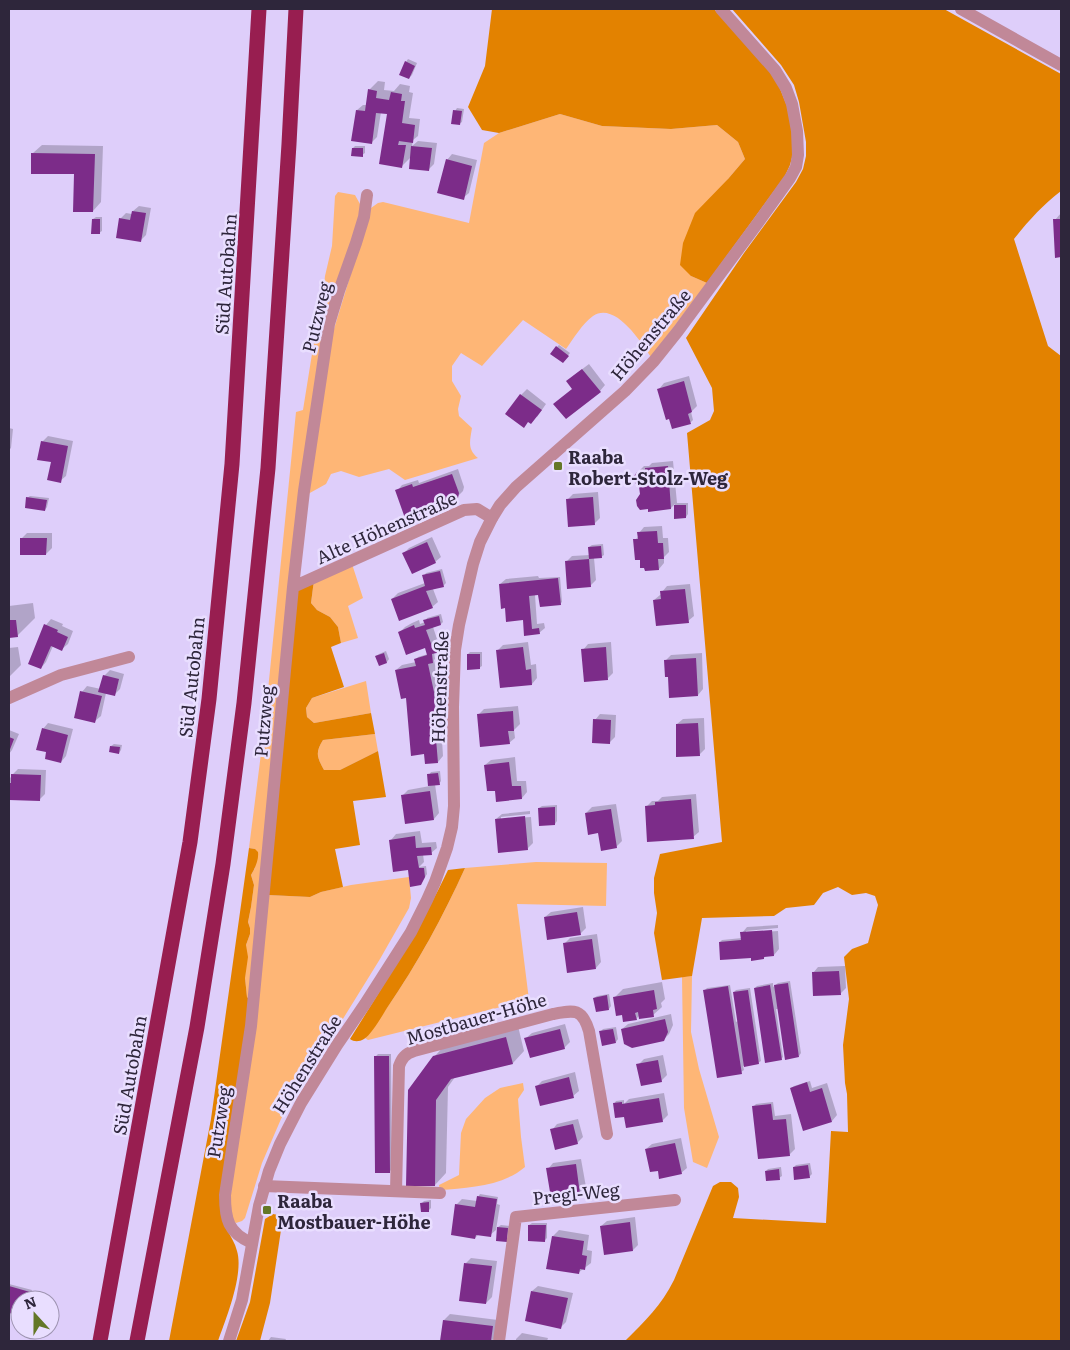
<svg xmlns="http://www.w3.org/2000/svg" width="1070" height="1350" viewBox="0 0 1070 1350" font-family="Literata,serif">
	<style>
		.green { fill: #feb676 }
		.forest { fill: #e38200 }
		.shadow { fill: #0003 }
		.building { fill: #7c2c89 }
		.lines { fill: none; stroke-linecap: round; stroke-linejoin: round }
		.minor { stroke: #c18898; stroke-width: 12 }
		.tertiary { stroke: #c18898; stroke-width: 12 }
		.motorway { stroke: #981e50; stroke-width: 15 }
		.poi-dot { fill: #647727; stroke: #e9deff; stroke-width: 2 }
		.labels { text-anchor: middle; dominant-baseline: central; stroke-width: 5; stroke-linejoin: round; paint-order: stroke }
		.street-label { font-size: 18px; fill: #2e263b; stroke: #e9deff }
		.poi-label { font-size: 18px; font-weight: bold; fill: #2e263b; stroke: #e9deff; text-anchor: start }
	</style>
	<rect width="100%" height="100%" fill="#decefa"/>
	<!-- green -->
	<path class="green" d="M560,114L602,126L671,129L717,125L738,142L745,159L728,179L691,276L707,283L651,357C641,342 615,301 593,316C582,324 574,338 566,349L523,320L482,366L461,353L452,366V381L461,396L458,409L459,416L472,428C470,441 467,449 478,458L405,480L389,469L359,477L341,471L331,474L326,484L308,494L330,342L371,208L378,203L383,202L469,223L484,143L499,133Z
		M338,192L355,195L360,204L361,217L329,310L250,1000L247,997L245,978L246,945L250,934V928L248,922L251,907L254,885L251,875L255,868V849L249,848L264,730L296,412L303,410L316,329L321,312L325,276L332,246L335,196Z
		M352,564L363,598L348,606L358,638L341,643L338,627L330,617L317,610L311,603L314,580Z
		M366,681L371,713L314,723L307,717L306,708L312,698Z
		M375,734L378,751L340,770H324C317,757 315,753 323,740Z
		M536,862L607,863L606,906L517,904L529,1000L368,1040L365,1038C405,986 438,928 465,868Z
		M409,877L411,898L409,908L380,959L281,1119L262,1163L245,1218L242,1221L236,1223L233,1221L229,1209L268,895L310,897L321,892L351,885Z
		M692,976L691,1032L699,1069L719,1137L707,1168L693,1162L684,1108L682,977Z
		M523,1083L524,1090L518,1099L521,1137L525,1167C503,1186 468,1188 440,1190L439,1185L459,1175L461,1133L466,1119L485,1098L500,1088Z"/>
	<!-- forest -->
	<path class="forest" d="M492,9H714L764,65L777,81L787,106L792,132L793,154L790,165L785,176L707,283L691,276L680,265L683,243L695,213L728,179L745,159L738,142L717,125L671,129L602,126L560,114L499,133L482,130L468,107L485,66Z
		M732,9H944L1061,74V191C1043,205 1028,221 1014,239L1048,346L1061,356V1341H625C645,1321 661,1306 674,1280L713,1186L720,1182H731L738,1188L739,1197L733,1218L826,1223L831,1131L848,1132L847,1094L845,1083L843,1045L849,999L844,957L852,949L868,943L878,905L875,896L866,893L852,895L838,887L823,893L814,905L786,908L774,916L702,918L692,976L662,980L654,933L657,913L654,893V878L660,854L722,842L687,433L710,420L714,411L712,388L686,338L744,253L796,182L803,169L806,156V142L799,102L794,85L781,65Z
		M314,580L311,603L317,610L330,617L338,627L341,643L331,647L344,687L312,698L306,708L307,717L314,723L371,713L375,734L323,740C315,753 317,757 324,770H340L378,751L386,797L353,801L360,845L335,849L343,887L321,892L310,897L268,895L298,587Z
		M249,848L255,849L258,852C259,860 255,868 251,875L254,885L251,907L248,922L250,928V934L246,945L248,957L245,978L247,997L250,1000L227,1230C231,1237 235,1243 237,1251C244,1274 226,1319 218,1341H169L211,1119Z
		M465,868C443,917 417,964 387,1008C382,1016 371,1035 364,1039C359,1042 354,1042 350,1039C384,984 420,929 448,870Z
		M273,1214L278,1215L281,1230L270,1303L260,1341H236L250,1302L265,1219Z"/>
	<!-- shadow -->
	<path class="shadow" d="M408,59L417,63L412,75L409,78L406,62Z
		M378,81L385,82L384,90L394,91L400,84L410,86L409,92L413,93L409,118L420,119L418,136L413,140L412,146L418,141L437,143L434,164L428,170L411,157L402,166L388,113L381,112L377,137L371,143L357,110L363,105H367L369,90Z
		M457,108L464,109L462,122L459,124L455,111Z
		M42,145L103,146L101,202L93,211L76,173L33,153Z
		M355,146H365V153L362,155L353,148Z
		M452,154L477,160L469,193L463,198L447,160Z
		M139,206L151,208L146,235L140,241L120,219L126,213L132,214L133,211Z
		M1061,213V256H1056L1055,220Z
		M96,217H102V231L99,233L93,219Z
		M559,345L570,353L565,359L557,347Z
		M589,364L605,385L600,391L573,388V376Z
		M689,376L697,406L691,412L693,420L691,422L673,427L659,389L664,383Z
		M527,389L546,404L537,417L521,395Z
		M9,428L13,429L11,448L9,450Z
		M48,436L73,441L66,476L60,481L42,442Z
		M673,461L677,503H688V514L686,517H675V504L671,508L641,494L638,472L644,466H649L652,463Z
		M458,469L464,487L463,491L457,497L441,504L435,509L397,491L402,485L418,480L419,483Z
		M598,492L600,518L594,524L567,500L573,494Z
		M30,496L49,498L47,507L45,510L27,498Z
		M662,526L663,538H668L669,552L664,557V563L659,569L646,567L641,558L635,540L639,536V533L644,527Z
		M27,533H52V548L46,554L22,538Z
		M432,537L441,557L435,562L404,553L409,548Z
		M603,544L604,555L601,557L594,558L596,580L590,586L567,561L572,556L590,555L589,547L592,545Z
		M442,569L446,583L443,586L433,589L438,602L432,607L392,599L398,593L425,583L424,576L426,573Z
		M538,576L539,578L560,577L562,602L560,604L540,594L535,595L537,624L544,623L545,628L539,633L525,634L524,619L500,584L506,579Z
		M690,584L694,616L688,621L654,600L660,595L662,594V592L667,586Z
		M33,603L35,618L17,636L9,637V606Z
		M441,614L443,622L441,624L433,627L437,639L431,645L441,642L443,648L440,651L434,652L435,659L434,660L439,685L436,688L437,707H440L443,756L438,762L425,753L407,698L396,670L402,665L416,662V659L418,657L428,654L426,647L399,633L405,627L412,623L419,620L420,624L425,622L427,618Z
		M51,619L63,624L62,626L73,631L68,644L62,649L53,646L46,662L41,668L46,625Z
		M528,642L531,665L536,664L537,678L532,684L497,651L503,645Z
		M611,642L613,673L608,678L583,650L588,644Z
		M18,647L21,665L9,677V648Z
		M386,651L389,659L387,662L379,664L376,656L379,654Z
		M470,652H482V666L479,668L468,654Z
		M702,653L703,689L698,695L669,675L666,660L671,655Z
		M110,670L124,674L120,689L114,695L106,693L101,716L95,721L82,692L87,686L101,689L104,676Z
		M518,706L520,724L514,730L515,738L509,743L479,714L484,709Z
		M600,714L616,715L615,737L609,743L595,720Z
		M704,718L705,749L699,755L677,724L683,719Z
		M48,723L73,729L66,756L61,762L48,751L43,729Z
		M9,730L19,734L12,750L9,754Z
		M114,744L122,745L121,750L119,753L111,746Z
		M515,757L517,781H526L527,792L522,798L496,789L485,765L491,760Z
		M18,769L46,770L45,794L39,800L9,798V778L12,777V775Z
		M440,771L441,781L439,784H435L439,813L434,819L402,796L408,790L430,786L429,775L431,772Z
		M696,794L699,832L693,837L646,807L652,801H658L662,797Z
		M616,804L622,841L616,847L599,832L586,813L592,807Z
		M557,805V821L555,824L539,808L542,806Z
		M530,811V814L501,817V819L531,817L533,843L527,849L496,819L502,814Z
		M420,831L422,843L436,842L437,848L431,853L423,854L424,862L419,867L426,866L427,874L421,884L409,868L391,840L396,834Z
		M583,907L586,928L580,934L545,917L551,912Z
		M778,925V928L746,931V933L778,931L779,949L774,955H766L764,958L752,956L720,942L722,940L742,938V933L747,927Z
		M597,934L601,962L596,968L564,944L570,938Z
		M845,966L846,988L840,994L813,973L818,967Z
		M790,981L801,1053L799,1056L779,1009H776L783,1057L781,1059L755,988L757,986L773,983V987L778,983Z
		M662,982L665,999L661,1003L662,1007L653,1015H640L636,1019L623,1014L614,998L623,989Z
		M730,985L736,1022L738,1021L734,992L736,990L750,988L761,1061L758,1063L743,1066L744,1070L741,1072L705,990L707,988Z
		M609,994L611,1006L609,1009L594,998L597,996Z
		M671,1014L673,1025L669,1034L663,1040L622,1029L628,1024Z
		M565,1024L570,1042L564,1048L526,1038L532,1033Z
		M518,1026L524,1051L513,1063L455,1077L448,1087L446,1173L435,1185L434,1057L446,1044Z
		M616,1027L618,1039L616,1042L600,1032L603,1029Z
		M378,1054H391L392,1169L389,1172L375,1057Z
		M663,1055L667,1075L661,1081L638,1065L644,1059Z
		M575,1072L579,1091L573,1096L537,1086L542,1081Z
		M810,1081L812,1088L827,1083L837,1115L832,1121L791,1088L794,1086Z
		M664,1093L668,1115L662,1121L625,1114L614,1104L616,1101L624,1100V1104L629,1099Z
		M773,1102L775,1116L791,1114L795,1149L789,1155L753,1107L756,1104Z
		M578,1119L583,1137L577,1143L552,1130L557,1124Z
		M681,1138L687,1168L681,1173L659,1169L646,1149L652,1144Z
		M581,1159L586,1187L580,1192L552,1197L548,1169L553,1163Z
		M810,1163L812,1174L809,1177L794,1167L796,1165Z
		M781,1167L782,1176L779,1178L766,1171L768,1169Z
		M480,1194L498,1197L497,1204L500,1205L496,1230L490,1235L479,1234L475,1238L456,1205L462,1199L477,1201L478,1197Z
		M431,1200V1208L429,1210L422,1203L424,1201Z
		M635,1217L638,1245L633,1250L601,1226L607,1221Z
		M532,1223H547V1238L544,1241L529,1225Z
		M501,1225L510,1226L506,1241L498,1227Z
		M559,1230L589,1235L587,1250L592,1251L591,1263L578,1273L548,1268L553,1236Z
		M471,1258L497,1261L492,1297L486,1303L466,1263Z
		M9,1284L32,1290L29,1300H20V1314L9,1311Z
		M538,1286L573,1293L566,1322L561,1327L532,1291Z
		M450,1314L498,1320L496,1337L491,1341H442L444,1320Z
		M522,1333L548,1338L547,1341H516V1339Z
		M271,1337L286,1339L285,1341H268Z"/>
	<!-- building -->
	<path class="building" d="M405,61L415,66L409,79L399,75Z
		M368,89L377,91L376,98L389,100L391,92L402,94L401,101H405L402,123L415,125L413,143L399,141L398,145H406L402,168L379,164L387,114L376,113L372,144L351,141L356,110L365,111Z
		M453,110L462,111L460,125L451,124Z
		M411,146L432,148L429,171L409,169Z
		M352,148H363V157L351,156Z
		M31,153L95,154L93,212H73L74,174H31Z
		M446,159L472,166L464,200L437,193Z
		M132,211L146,213L141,242L116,238L119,218L130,220Z
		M92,219H100V234H91Z
		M1053,219H1061V257L1055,258Z
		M556,346L569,356L563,363L550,354Z
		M582,369L601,392L566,419L553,404L572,389L566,381Z
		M684,381L692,412L688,414L691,424L672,429L669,419L666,420L657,389Z
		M520,394L542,410L531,424L528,422L524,428L505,414Z
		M41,441L68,446L61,483L47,480L51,462L37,460Z
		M668,466L671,509L648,512V509L640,510L637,506L636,500L640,494L639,487L635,483L634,476L637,472L645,471V468Z
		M452,474L459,493L458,498L435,506L436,510L406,521L395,490L412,484L413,487Z
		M26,497L47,500L45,511L25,508Z
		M593,497L595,525L568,527L566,499Z
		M674,505H686V518L674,519Z
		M657,531L658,543H663L664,559H658L659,570L645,571L644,568H640V560H635L633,539H638L637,532Z
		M20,538H47L46,555H20Z
		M427,542L436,563L412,574L402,553Z
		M601,546L602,558L589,559L591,587L567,589L565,561L589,559L588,547Z
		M440,571L444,587L426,591L433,608L399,621L391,599L425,586L422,575Z
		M558,578L561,605L540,607L538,595L529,596L532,629L539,628L540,634L524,636L523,620L506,622L505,608L501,609L499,584Z
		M685,589L689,623L656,626L653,600L661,599L660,591Z
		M439,616L441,625L426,630L432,646L439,644L441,652L432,654L433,663L428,664L434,692L435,709H438L439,727H435L438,763L425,764L424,754L411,756L406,698L401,699L395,670L416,666L414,659L427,655L425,648L406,655L398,632L414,625L415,628L425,625L423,620Z
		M9,620H16L18,637L9,638Z
		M44,624L58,630L57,632L68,637L62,651L51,646L41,669L28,664Z
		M523,647L526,670L531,669L532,685L500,688L496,650Z
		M606,647L608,680L584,682L581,649Z
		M384,653L387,663L379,666L375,656Z
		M467,654H480V669L467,670Z
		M696,658L698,696L669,698L668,677H665L664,660Z
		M103,675L119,679L115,696L98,692Z
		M80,691L102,696L95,723L74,718Z
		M513,711L514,731H508L510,744L480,747L477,714Z
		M593,719L611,720L610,744L592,743Z
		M698,723L700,756L676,757V724Z
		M42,728L68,735L61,763L45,759L46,752L36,750Z
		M9,737L14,739L9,752Z
		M110,746L120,747L119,754L109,752Z
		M509,762L512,786H521L522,799L496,802L495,791H487L484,765Z
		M438,773L440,785L428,786L427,774Z
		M11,774L41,775L40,801L9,800V783H11Z
		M430,791L434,820L405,824L401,795Z
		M691,799L694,839L647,842L645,806L655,805V802Z
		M555,807V825L539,826L538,808Z
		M611,809L617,848L601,851L598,833L588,835L585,813Z
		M525,816L528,850L498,853L495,819Z
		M415,836L416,848L431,847L432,855L417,856L419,868H424L425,877L421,885L410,887L408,870L393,872L389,840Z
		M577,912L581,935L547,940L544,917Z
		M772,930L774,956L764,957V959L751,961V958L720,960L719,942L741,940L740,932Z
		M592,939L596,969L567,973L563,943Z
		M839,971L841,995L813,996L812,972Z
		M788,983L799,1057L785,1060L774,985Z
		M770,985L782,1060L765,1063L754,988Z
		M728,986L742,1074L717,1078L703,990Z
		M654,990L657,1009L653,1010L654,1017L639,1019L638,1012L635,1013L637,1020L623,1022L622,1015L616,1016L613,997Z
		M748,990L759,1064L744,1067L733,992Z
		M607,995L609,1010L596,1012L593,998Z
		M665,1019L668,1032L664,1041L632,1048L624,1044L621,1029Z
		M560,1029L565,1049L530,1058L524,1038Z
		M613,1029L616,1043L602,1046L599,1031Z
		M506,1037L513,1064L451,1079L436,1100L435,1186H406L408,1090L433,1056Z
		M374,1056H389L390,1173H375Z
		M658,1060L662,1082L641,1086L636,1064Z
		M569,1077L574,1098L540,1106L535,1086Z
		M807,1082L810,1092L822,1088L832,1122L803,1131L790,1088Z
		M659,1098L663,1122L626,1128L624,1117L615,1118L613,1103L622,1102V1104Z
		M771,1104L773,1120L786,1119L790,1156L758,1159L752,1106Z
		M573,1124L578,1144L555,1150L550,1129Z
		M675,1143L682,1174L659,1179L658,1171L650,1172L645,1149Z
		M576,1164L580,1194L551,1198L546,1168Z
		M808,1165L810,1178L794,1180L793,1167Z
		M779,1169L780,1180L766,1181L765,1171Z
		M477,1196L497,1199L491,1237L476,1235L475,1239L451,1235L455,1204L475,1207Z
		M429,1202V1212H421L420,1203Z
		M630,1222L633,1251L604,1255L600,1226Z
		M528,1225H546L545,1242L528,1241Z
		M497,1227L508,1228L507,1242L496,1241Z
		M552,1236L584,1241L582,1255L587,1256L585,1270L580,1269L579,1274L546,1269Z
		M464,1263L492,1266L486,1304L459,1301Z
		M9,1286L30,1292L28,1300H20V1316L9,1313Z
		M531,1291L568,1298L561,1329L525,1321Z
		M443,1320L493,1326L491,1341H440Z"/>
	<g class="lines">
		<!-- minor -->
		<path class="minor" d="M293,587L464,510L477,509L492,518
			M9,698L61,675L129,657
			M264,1186L440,1193
			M396,1191L399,1066C402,1058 405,1054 414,1051L553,1014C574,1010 582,1008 589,1031L607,1134
			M252,1243C228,1233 225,1219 225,1195L251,1026L293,587L304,491L329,324L339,291L356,243L364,217L367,195
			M499,1341L516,1217L675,1200"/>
		<!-- tertiary -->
		<path class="tertiary" d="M961,9L1061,65
			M229,1341L242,1300L259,1206L269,1171L280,1144L301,1103L337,1045L365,1004L411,932L427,900L435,882L447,848L452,827L454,806L453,707L455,650L459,625L473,564L480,542L492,518L500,505L516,487L625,391L654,361L678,331L760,220L790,178L796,167L798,155L797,131L792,104L786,88L775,70L721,9"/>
		<!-- motorway -->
		<path class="motorway" d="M100,1341L190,842L209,699L232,464L259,9
			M137,1341L197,1027L223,864L244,703L268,468L289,144L296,9"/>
	</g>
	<!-- markers -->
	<g class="poi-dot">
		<rect x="553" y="461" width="10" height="10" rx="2.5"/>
		<rect x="262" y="1205" width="10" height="10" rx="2.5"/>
	</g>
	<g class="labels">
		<!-- street labels -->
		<g class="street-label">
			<text transform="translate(225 274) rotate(-86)">Süd Autobahn</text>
			<text transform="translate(316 317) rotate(-76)">Putzweg</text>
			<text transform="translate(650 334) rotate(-50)">Höhenstraße</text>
			<text transform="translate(386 527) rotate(-24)">Alte Höhenstraße</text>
			<text transform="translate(191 677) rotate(-84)">Süd Autobahn</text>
			<text transform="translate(439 687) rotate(-88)">Höhenstraße</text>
			<text transform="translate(263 721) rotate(-85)">Putzweg</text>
			<text transform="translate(476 1018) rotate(-16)">Mostbauer-Höhe</text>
			<text transform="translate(306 1064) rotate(-58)">Höhenstraße</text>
			<text transform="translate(129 1075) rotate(-80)">Süd Autobahn</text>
			<text transform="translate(218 1122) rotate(-81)">Putzweg</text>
			<text transform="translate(576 1193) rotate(-6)">Pregl-Weg</text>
		</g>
		<!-- poi labels -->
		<g class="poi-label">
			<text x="568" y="456">Raaba<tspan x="568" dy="21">Robert-Stolz-Weg</tspan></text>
			<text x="277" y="1200">Raaba<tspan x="277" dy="21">Mostbauer-Höhe</tspan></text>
		</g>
	</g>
	<!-- border -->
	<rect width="1070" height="1350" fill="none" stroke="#2e263b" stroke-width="20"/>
	<!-- north arrow -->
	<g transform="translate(35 1315) rotate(339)"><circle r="24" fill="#e9deff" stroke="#9e94b1"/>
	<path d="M0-4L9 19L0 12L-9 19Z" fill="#647727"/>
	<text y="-8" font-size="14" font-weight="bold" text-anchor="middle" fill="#2e263b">N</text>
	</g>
</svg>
